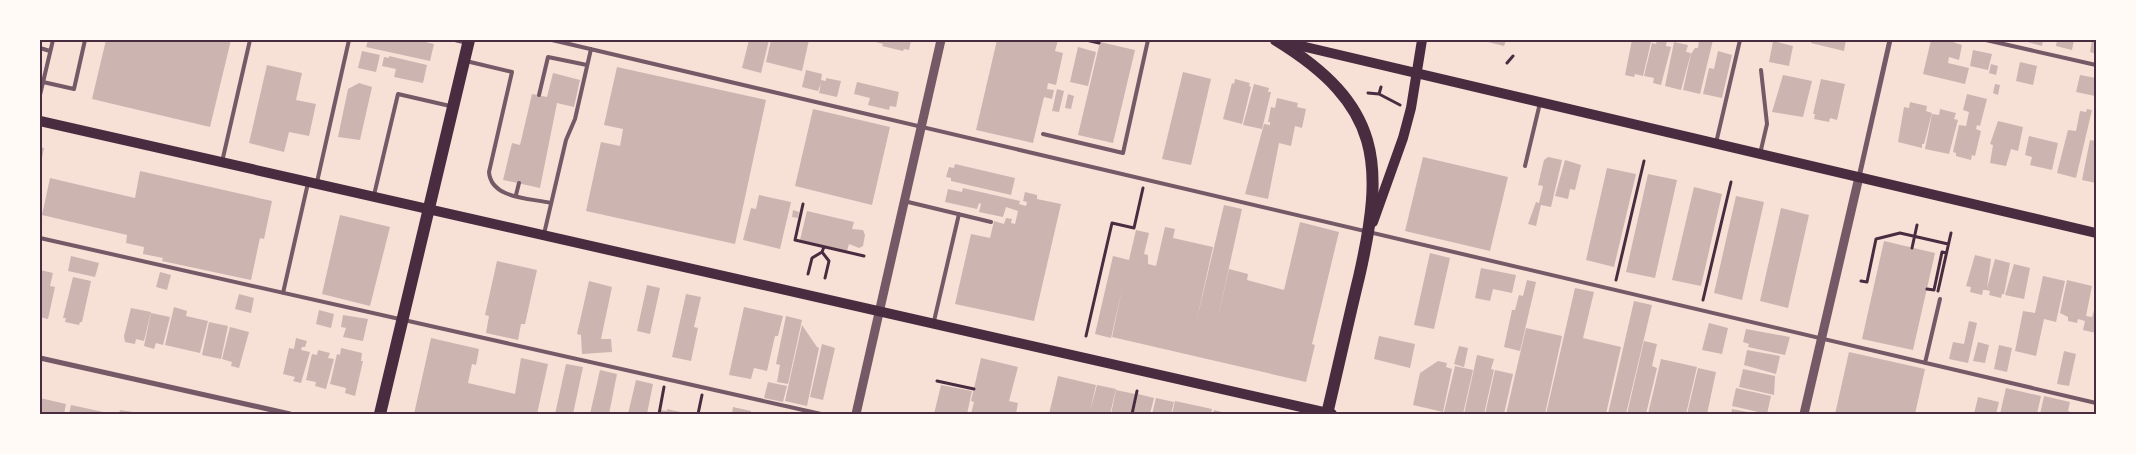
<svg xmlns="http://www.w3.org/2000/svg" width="2136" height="454" viewBox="0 0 2136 454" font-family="'Space Grotesk',sans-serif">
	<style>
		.building { fill: #ccb4b1 }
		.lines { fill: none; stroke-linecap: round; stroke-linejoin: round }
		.path { stroke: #4a2c40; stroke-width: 3 }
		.service { stroke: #755966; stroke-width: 4 }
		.minor { stroke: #755966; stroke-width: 5 }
		.tertiary { stroke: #755966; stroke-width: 9 }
		.secondary { stroke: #4a2c40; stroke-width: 10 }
		.primary { stroke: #4a2c40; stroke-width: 12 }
		.neatline { fill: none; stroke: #4a2c40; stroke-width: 2 }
	</style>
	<rect width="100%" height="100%" fill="#f7e1d7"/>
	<!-- building -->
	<path class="building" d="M106,40H231L210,127L92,99Z
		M368,40H417L434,44L430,61L366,47Z
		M749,40H769L761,73L742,68Z
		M771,40H809L802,71L766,62Z
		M869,40H911L909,50L904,49L903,51L882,46L883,44Z
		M997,40H1058L1055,51L1063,53L1056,85L1048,83L1047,89L1054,90L1052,99L1044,97L1033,143L976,130Z
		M1480,40H1506L1504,46Z
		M1632,40H1648L1651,42L1643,76L1635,74L1634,77L1625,75Z
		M1657,40H1667L1666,46L1671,47L1661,85L1653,83L1654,78L1644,76L1652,43L1656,44Z
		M1699,40H1713L1700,94L1683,90L1691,54L1695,48H1698Z
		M1812,40H1846L1844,51L1811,43Z
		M1931,40H1947L1962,45L1959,60L1949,57L1948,63L1969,68L1965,84L1923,74Z
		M2020,40H2043L2042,46Z
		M2057,40H2074L2072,50L2056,46Z
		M2092,40H2096V54L2090,52Z
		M1773,41L1793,46L1789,66L1769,62Z
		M1100,42L1135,50L1113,143L1078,135Z
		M1674,42L1688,45L1686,52L1691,53L1681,90L1665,86Z
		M1078,47L1096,52L1088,86L1070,82Z
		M1973,50L1992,54L1988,70L1970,66Z
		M362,51L380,55L376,72L358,68Z
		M1718,51L1732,55L1722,98L1703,94L1709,68L1714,69Z
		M389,56L427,65L423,83L394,77L396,69L382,66L384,57L389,58Z
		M2020,62L2037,66L2033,85L2016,81Z
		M1991,64L1998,66L1996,75L1989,73Z
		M267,65L302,73L296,100L316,104L309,136L289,132L284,152L249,143Z
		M617,67L766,100L735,244L586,211L601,142L620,146L623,129L604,125Z
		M806,70L822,74L821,80L826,81V78L841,81L837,97L819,93L821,83L818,91L802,87Z
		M1183,72L1211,79L1191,165L1162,159Z
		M553,73L580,80L574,107L557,103L540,188L503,180L512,143L520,145L532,94L547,97Z
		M1783,75L1812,81L1803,117L1772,112Z
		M2080,75L2096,78L2095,96L2076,92Z
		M1235,79L1250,83L1249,86L1251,87L1242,124L1223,119L1232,83L1234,84Z
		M1821,79L1845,84L1837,120L1830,118L1829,122L1814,119L1815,114H1813Z
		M857,82L899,92L896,107L890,106L889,110L868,105L870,98L854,94Z
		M359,83L372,87L360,140L338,137L348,89Z
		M1254,84L1269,88L1268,92H1271L1262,129L1243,125Z
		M1995,84L2000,85L1998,95L1993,93Z
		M1057,89L1064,91L1059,112L1052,111Z
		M1068,94L1074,96L1071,109L1065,108Z
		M1967,94L1987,99L1980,126L1977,125L1976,129L1981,131L1975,156L1972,155L1971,160L1956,156V153L1953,152L1959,125L1966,126L1969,112L1963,110Z
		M1277,98L1298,103L1297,107L1306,109L1302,128L1295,126L1291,146L1279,143L1268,199L1245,194L1264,124L1270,125V122H1268L1271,107L1275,108Z
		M1910,102L1927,106L1926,111L1932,113L1924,144H1922V148L1898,142L1904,107L1909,108Z
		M813,109L890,127L872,205L795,186Z
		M1940,109L1956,113L1954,119L1958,120L1949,154L1925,149L1932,114L1939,115Z
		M2087,109L2092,110L2076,178L2057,173L2068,130L2076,131L2080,111L2086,112Z
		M1998,121L2023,127L2018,151L2011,149L2006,166L1990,163L1993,145L1990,144Z
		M2029,136L2058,143L2052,170L2030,165L2032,157L2025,155Z
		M2090,140L2096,141V183L2082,180Z
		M40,147L44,148L41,163H40Z
		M1423,157L1508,177L1490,251L1405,231Z
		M1548,157L1562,160L1551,207L1541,205L1536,226L1528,224L1536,202L1539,203L1543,186L1538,185L1544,160Z
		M1565,160L1581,165L1575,190L1570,189L1568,199L1555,196Z
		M955,164L1015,178L1011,195L951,181V178L946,177L949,167L954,168Z
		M1607,168L1636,174L1614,267L1586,260Z
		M140,171L272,201L264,239L260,238L251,280L162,261L163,258L143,254L144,247L126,243L127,235L42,215L50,178L135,198Z
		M1648,174L1677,180L1655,278L1626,272Z
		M1694,187L1722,194L1701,286L1672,280Z
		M963,188L1020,201L1019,204L1026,206L1027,202L1023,201L1025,192L1037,195V199L1061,204L1034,321L955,304L971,234L990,238L994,221L1004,224L1006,218L1012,219L1011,223L1015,224L1018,211L1006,207L1003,217L979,212L981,204L979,203L977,209L945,202L948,189L962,192Z
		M759,195L791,202L780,249L743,240L751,208L756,209Z
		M1736,196L1764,202L1742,300L1714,293Z
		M1224,205L1242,209L1216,326L1229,269L1248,274L1247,280L1284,290L1300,222L1339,232L1312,344L1315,345L1306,382L1112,337L1122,289L1111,338L1095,334L1113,256L1129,260L1136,230L1149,233L1144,254L1148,255V264L1156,266L1165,227L1175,229L1173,238L1213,247L1196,323Z
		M1781,208L1809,215L1788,308L1760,301Z
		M793,210L799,212L798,218L792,217Z
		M807,211L854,222L852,229L863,230L865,235L863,246L859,248L849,244L847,251L800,240Z
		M340,215L390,227L370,306L322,294Z
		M1884,241L1935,253L1913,350L1862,339Z
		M1430,253L1450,258L1434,329L1414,325Z
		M1975,255L1991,259L1987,288L1995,259L2010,263L2004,294H2002L2001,298L1989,295L1990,291L1986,290H1983L1982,295L1970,292L1971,287L1966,286Z
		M71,256L99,263L95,277L68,271Z
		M497,261L537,270L525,324H521L518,340L486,333L489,316L485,315Z
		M2014,264L2030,268L2024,299L2005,295Z
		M1481,268L1516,275L1512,293L1493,289L1490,301L1475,298Z
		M40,270L53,273L50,286L55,287L48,319L40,317Z
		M160,272L171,275L167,290L156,287Z
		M2043,276L2065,281L2056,322L2044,319L2036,356L2015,351L2023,311L2035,313Z
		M73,277L91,281L82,322H80L79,325L65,322L66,318H63Z
		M1527,280L1536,282L1520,351L1504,347L1512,310H1515L1519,295L1523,296Z
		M2067,280L2092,286L2086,316L2092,317L2096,303V333L2083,330L2085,321L2078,319L2077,323L2068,321V317L2060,313Z
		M589,281L612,287L601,339H611L612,352L582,354L581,335L577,334Z
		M647,285L660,288L650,334L637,331Z
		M1575,288L1594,292L1583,338L1621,347L1606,414H1546Z
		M239,294L254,298L251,313L235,309Z
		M686,294L701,297L694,327L698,328L691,361L672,357Z
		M1634,301L1652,305L1626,414H1608Z
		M174,307L187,311L186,316L208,321L200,353L165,345Z
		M744,307L783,316L778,336H775L767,371L754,368L751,379L729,375Z
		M131,308L151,312L144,341L136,339L135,344L125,342L124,336Z
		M319,310L334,314L331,328L316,324Z
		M151,313L170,317L163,345L156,343L154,349L144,346Z
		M343,315L368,319L363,341L343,337L346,328L341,327Z
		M786,316L802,320L788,384L777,382L780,365L776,364Z
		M1969,321L1977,323L1968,363L1949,359L1953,342L1964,344Z
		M209,322L228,326L221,359L202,355Z
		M1709,323L1728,328L1722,354L1702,350Z
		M802,325L817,347L819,348L807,406L785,401Z
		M230,327L249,332L239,368L231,366L232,362L222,359Z
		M1526,328L1562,336L1545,414H1506Z
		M1746,329L1790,337L1785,355L1748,347L1749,344L1743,342Z
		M1379,336L1415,344L1410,368L1374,359Z
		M296,338L307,341L305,347H302L301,350L310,352L301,383L293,381L295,377L283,374L289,348L294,349Z
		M431,338L479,349L476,365L472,364L468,383L515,394L521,358L548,364L537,414H414Z
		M1644,341L1657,344L1652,366L1657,368L1646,414H1627Z
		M1978,342L1989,345L1985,363L1973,361Z
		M822,344L835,348L823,400L810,397Z
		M1999,345L2012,348L2007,372L1994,369Z
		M1459,346L1468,348L1464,367L1454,364Z
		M341,348L362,353L361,361H363L355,396L345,393L346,388L330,384L337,354L340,355Z
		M318,350L330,353L328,358L334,359L326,389L315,386L316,382L306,380L312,354L317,355Z
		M1747,350L1780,356L1776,374L1744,365Z
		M2064,351L2076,354L2069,386L2057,384Z
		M1849,352L1925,369L1915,414H1835Z
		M1477,355L1494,359L1491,369L1494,370L1484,414H1464Z
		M981,358L1018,367L1009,401L1018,403L1016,414H971L974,402L971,401Z
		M1661,359L1697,367L1686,414H1648Z
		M1438,361L1447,363L1446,367L1452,369L1443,412L1413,405L1420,373Z
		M566,364L583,367L573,414H555Z
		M1455,366L1473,370L1463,414L1444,412Z
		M1698,368L1716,372L1707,414H1687Z
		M1743,369L1775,376L1774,395L1739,387Z
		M600,370L617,374L609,414H590Z
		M1495,370L1513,374L1504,414H1485Z
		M1058,376L1096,385L1090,411L1097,385L1116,389L1110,414H1049Z
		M636,380L653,384L647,414H628Z
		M768,382L787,386L783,402L764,398Z
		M941,385L972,391L967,414H934Z
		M1736,388L1771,396L1767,414L1732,406Z
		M2006,388L2041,396L2037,414H2000Z
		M1116,390L1135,394L1131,414H1111Z
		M1138,394L1154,398L1150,414H1133Z
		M2044,396L2070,402L2068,411L2076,414H2040Z
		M1978,397L1999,402L1996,414H1974Z
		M40,398L66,404L64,414H40Z
		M1156,398L1174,402L1171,414H1152Z
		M1175,401L1212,409L1211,414H1172Z
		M71,405L108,413V414H69Z
		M733,407L751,411V414H732Z
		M667,409L685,413L684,414H659L660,410L667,411Z
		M1732,409L1753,413V414H1731Z
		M120,410L133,412V414H119Z
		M1214,410L1226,413V414H1213Z"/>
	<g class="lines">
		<!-- path -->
		<path class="path" d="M1086,40L1099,43
			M1507,63L1513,56
			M1368,93L1379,94L1400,105
			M1379,94L1381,87
			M803,204L795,240L864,256
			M1912,248L1917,225
			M822,252L829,261L825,278
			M808,274L812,258L822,252L824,247
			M1616,280L1644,161
			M1861,281L1867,282L1876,239L1900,233L1948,244
			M1927,289L1934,290L1942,252L1946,253
			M1938,291L1951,233
			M1703,300L1731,182
			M1086,336L1112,223L1134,228L1143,188
			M937,381L974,389
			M659,414L664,387
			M698,414L702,395
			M1132,414L1137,391"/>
		<!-- service -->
		<path class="service" d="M455,40L467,43
			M552,40L2096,403
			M1986,40L2096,65
			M40,48L50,51
			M466,61L512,72L489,172C491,199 530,198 551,203
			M43,82L74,89L85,40
			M40,95L53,40
			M539,95L548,57L587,65
			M1043,134L1123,153L1148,40
			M1716,143L1740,40
			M1760,154L1767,124L1761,70
			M222,162L250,40
			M1525,166L1540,103
			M317,182L349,40
			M374,195L398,94L450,106
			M516,195L519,183
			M904,201L991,222
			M544,234L566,140L575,119L591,49
			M40,238L821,414
			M283,293L308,183
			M934,321L959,214
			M1925,363L1940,299"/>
		<!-- minor -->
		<path class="minor" d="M1859,177L1890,40
			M40,358L290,414"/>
		<!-- tertiary -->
		<path class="tertiary" d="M856,414L941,40
			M1804,414L1859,177"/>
		<!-- secondary -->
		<path class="secondary" d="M1280,41L2096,233
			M40,121L1332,414
			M1373,222L1403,138L1411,108L1422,40"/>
		<!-- primary -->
		<path class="primary" d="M1276,40C1382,105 1385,163 1359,277C1348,322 1338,368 1327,414
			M380,414L469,40"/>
	</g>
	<!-- border -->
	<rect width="2136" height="454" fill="none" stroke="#fffaf5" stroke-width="82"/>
	<rect x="41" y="41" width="2054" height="372" class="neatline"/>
</svg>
